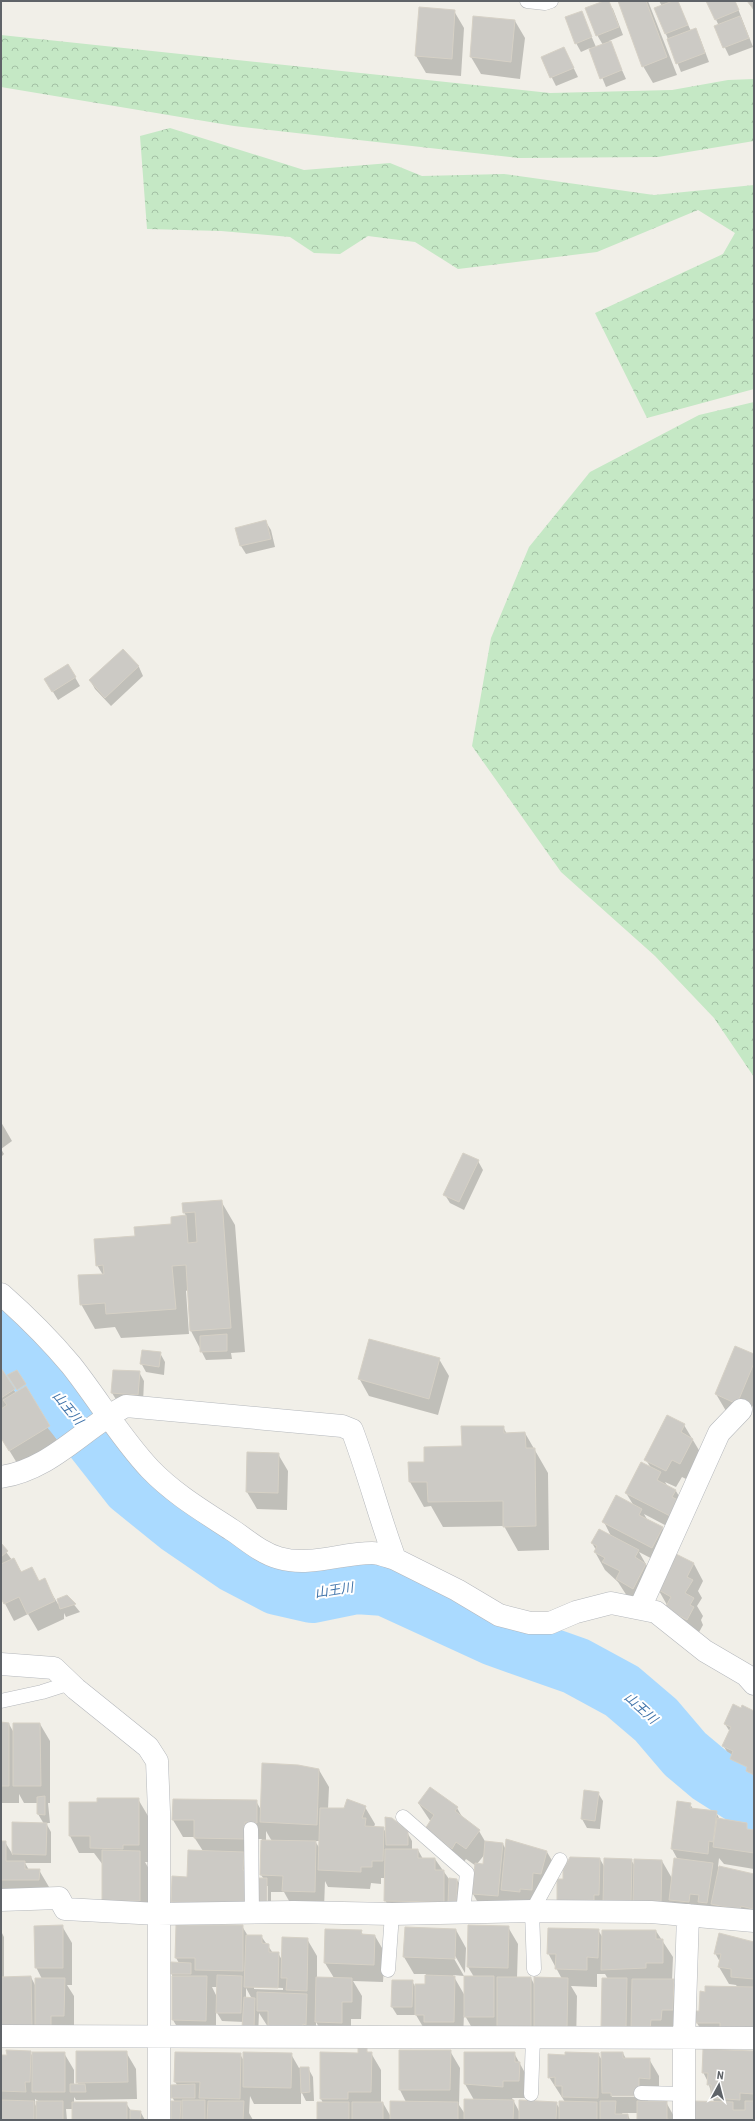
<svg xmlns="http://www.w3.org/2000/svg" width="755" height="2121" viewBox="0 0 755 2121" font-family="'Roboto Condensed','Noto Sans JP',sans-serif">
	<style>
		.forest { fill: url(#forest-crowns) }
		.shadow { fill: #0003; fill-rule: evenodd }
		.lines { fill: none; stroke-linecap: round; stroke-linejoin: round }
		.river { stroke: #aadaff; stroke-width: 58 }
		.building { fill: #cccac5; stroke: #d6d1c6 }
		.lane-casing { stroke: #b5b8bc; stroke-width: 15 }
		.street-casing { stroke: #b5b8bc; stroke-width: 23 }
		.lane { stroke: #fff; stroke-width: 14 }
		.street { stroke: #fff; stroke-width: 22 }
		.labels { text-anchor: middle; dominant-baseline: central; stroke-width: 4; stroke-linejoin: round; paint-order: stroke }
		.water-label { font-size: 13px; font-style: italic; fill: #4174aa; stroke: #fff }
	</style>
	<defs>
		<pattern id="forest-crowns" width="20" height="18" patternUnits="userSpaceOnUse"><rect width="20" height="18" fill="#c5e8c5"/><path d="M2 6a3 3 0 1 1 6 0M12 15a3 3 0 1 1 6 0" fill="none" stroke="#a3c0a4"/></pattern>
	</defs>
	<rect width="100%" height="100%" fill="#f1efe8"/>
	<!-- forest -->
	<path class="forest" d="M1,35L550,93L672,90L728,80L754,79V141L658,157L518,158L234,126L1,87Z
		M170,128L304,170L390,163L422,176L504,174L654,195L754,185V389L647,418L595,313L723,254L735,233L698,210L597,252L458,269L415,242L368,236L340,254L314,253L290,237L221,231L147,229L140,136Z
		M754,402V1077L714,1018L655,956L561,872L472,746L491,638L529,547L590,472L699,415Z"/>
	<!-- shadow -->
	<path class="shadow" d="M607,1L613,9L623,35L609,41L626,79L606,87L590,48L581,52L576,43L581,12L596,47L603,45L597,35Z
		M619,1H648L677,75L653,83L643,66Z
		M659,1H677L691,31L696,30L700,38L709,62L681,72L656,9L662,6Z
		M707,1H735L753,47L729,56L715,27L719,26Z
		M420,8L454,11L464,28L461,76L426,73L416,56Z
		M515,21L525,38L520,79L481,74L471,57Z
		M564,48L578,77L556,86L542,58Z
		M266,522L271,530L275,547L246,554L241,546L237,529Z
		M123,650L139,667L143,676L111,706L95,689L90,680Z
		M68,665L80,686L58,700L45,679Z
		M1,1122L12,1141L1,1149Z
		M1,1149L4,1154L1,1157Z
		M478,1161L483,1170L464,1210L450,1203L445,1195Z
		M221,1201L235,1225L245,1352L231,1353L232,1359L206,1360L191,1331L188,1290L186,1291L189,1334L121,1338L115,1327L95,1329L81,1304L103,1275L97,1265L136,1237L172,1225V1217L186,1216L184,1212Z
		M160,1353L165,1362L164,1375L146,1372L141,1363Z
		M754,1355V1403L747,1420L726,1411L716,1394Z
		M439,1359L449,1376L438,1415L369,1396L359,1378Z
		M1,1370L16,1393L19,1392L13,1384H25L30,1393L29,1394L59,1443L20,1468L1,1437Z
		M139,1372L144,1381L143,1403L117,1401L112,1393Z
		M684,1425L703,1457L690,1481L682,1477L676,1487L665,1482L668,1487L676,1491L686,1508L680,1533L644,1514L648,1521L662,1528L672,1545L662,1564L639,1552L656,1582L643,1605L627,1596L618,1582L605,1570L595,1552L596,1550L592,1543L612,1538L604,1522L634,1506L626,1493L651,1468L646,1460Z
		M503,1427L507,1434L525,1433L548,1473L549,1550L518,1551L504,1526L443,1527L431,1506L424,1507L410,1482L409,1463H425L463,1447Z
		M278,1454L288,1471L287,1510L257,1509L247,1492Z
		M1,1545L12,1560L14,1559L22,1573L39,1582L44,1580L58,1604L67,1596L80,1612L66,1617L64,1613V1619L38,1631L28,1614L14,1621L1,1596V1565L3,1564L1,1563Z
		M677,1555L694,1564L703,1581L698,1591L702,1598L697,1606L703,1616L701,1620L703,1625L697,1636L667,1605L658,1589Z
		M741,1709L754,1712V1784L741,1776L723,1745L730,1732L725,1724Z
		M1,1723L9,1724L14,1733L40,1724L50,1741V1803H48L50,1823H46L51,1832V1863H25L29,1870H39L49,1887V1897H1V1842H5L13,1855V1823L44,1824L38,1814V1803H24L19,1794V1803H1Z
		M319,1770L329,1787L328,1809L365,1807L375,1824L374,1827L383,1828L387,1834L407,1832L412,1841V1850H418L423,1859H435L449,1879L457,1880L462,1888L461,1898L395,1918L385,1900L386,1878H381V1884L371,1883L370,1889L328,1887L325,1881L324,1909L293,1908L284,1892H271V1910L182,1919L172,1902L188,1878L203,1851L194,1837H183L173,1820L256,1801L261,1810ZM266,1831L270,1838L272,1841H266ZM254,1839H262L261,1875L264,1879L253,1884ZM315,1841H320V1849ZM266,1886H268V1907H266Z
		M598,1793L603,1801L600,1829L587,1828L582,1819Z
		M138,1799L148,1816V1862H145L149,1869V1918H112L103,1865L94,1853H79L70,1836L98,1803Z
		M419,1804L457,1808L464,1820L479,1831L486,1843L503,1844L506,1850L547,1852L557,1869L529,1909L483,1911L473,1894L476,1866L466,1859L462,1865L436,1846L431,1822ZM485,1854L484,1865L477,1864Z
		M690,1804L693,1809L716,1812L720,1820L747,1824L750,1830L754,1831V1869L724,1864L719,1858L718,1867L754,1875V1924L680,1917L671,1902V1920H614L564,1880L600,1859L605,1868L631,1860L635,1866L662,1861L673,1880L678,1860L672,1849Z
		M62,1926L72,1943V1985H67L74,1996V2033L1,2029V1931L4,1937V1978L31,1977L36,1987L42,1979L36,1967Z
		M176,1926H242L248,1936H261L273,1953H278L282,1960L307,1939L317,1956V1978H334L325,1963L361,1931L363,1935L375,1936L385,1953L383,1982L353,1981L362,1996L361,2019H351V2039H326L316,2022V2041L268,2027L259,2013L258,2036L244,2022L222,2021L216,2011V2037H183L173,2020L172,1973L179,1963L176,1958ZM212,1987H218L217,1997ZM254,1987L283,1988V1990L254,1989ZM246,1988L252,1999L246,1998Z
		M508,1927L518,1944L517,1978H531L535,1986L562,1979L548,1953L598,1930L603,1938L656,1931L673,1957L672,1980L683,1997V2027L612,2045L608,1979L605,1974H597V1987L571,1986L577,1996L576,2046L475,2033L464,2014L463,2039L426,2032L416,2015H397L392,2007L412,1981L416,1988L426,1985V1974H414L404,1957L456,1930L466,1948L465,1973L454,1954L452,1955L464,1976L453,1975L465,1996L474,1977L468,1967Z
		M754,1943V2047L707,2040L697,2023L706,1994L738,1988L736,1985L729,1984L719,1967L720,1962L715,1953Z
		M366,2049L368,2053H371L381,2070V2103H383L391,2117L406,2102L400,2090V2051H450L460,2068L459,2105L465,2114L474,2100L465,2084V2053H514L529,2080V2098H512L520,2113L556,2103L560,2109L565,2102L549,2077L566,2056L598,2054L602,2060L623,2053L626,2059H649L659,2076V2096L648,2095V2102H666L676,2120H638V2113H622L623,2115H628L630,2120H318L323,2103L321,2099L359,2054ZM612,2095H644V2097H612Z
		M30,2052L33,2057L64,2053L74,2070V2085H79L77,2082L126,2052L136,2069L137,2099L76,2100L74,2097V2103H126L131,2111H140L145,2120H73V2109H66L67,2120H1V2056ZM35,2099L40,2102L37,2108L35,2104Z
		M754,2052V2120L714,2102L708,2082L703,2072Z
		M240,2054L244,2061L291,2054L299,2068H308L313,2077L314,2101H306L301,2091V2104H254L250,2096L249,2113L253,2120H172L175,2102L172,2097L178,2086L175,2082Z"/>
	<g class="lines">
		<!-- river -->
		<path class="river" d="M1,1332L73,1413L131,1487L178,1525L235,1564L277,1586L312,1594L356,1585L385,1587L494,1637L576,1666L622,1691L656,1720L685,1754L710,1775L754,1803"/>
	</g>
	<!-- building -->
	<path class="building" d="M604,1H609L619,27L596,36L585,8Z
		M618,1H646L667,57L642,67Z
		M673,1H678L688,25L665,34L654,8Z
		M706,1H735L739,10L715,20Z
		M747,1H754V10Z
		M419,7L455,10L452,59L415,56Z
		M582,11L592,37L575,44L565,17Z
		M473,16L515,20L511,62L470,57Z
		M740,16L749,38L723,48L714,26Z
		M696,28L705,53L676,64L667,39Z
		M611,41L622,70L600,79L589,49Z
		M564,47L574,68L550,78L541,57Z
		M266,520L271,539L240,546L235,528Z
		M123,649L139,666L105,698L89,680Z
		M68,664L76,677L52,692L44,679Z
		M463,1153L479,1160L459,1202L443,1195Z
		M222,1200L231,1328L190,1331L186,1265L172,1266L176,1309L106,1314L105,1303L80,1305L78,1275L104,1274L103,1265L96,1266L94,1239L135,1236L134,1227L171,1224V1217L186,1215L188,1243L197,1242L195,1212L183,1213L182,1203Z
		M227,1334V1351L200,1352V1336Z
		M369,1339L440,1358L429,1399L358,1379Z
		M735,1346L754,1354V1363L737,1404L715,1394Z
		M142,1350L161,1352L159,1367L140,1364Z
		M1,1368L15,1389L1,1398Z
		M17,1370L26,1384L17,1390L7,1375Z
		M113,1370L140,1371L138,1395L111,1393Z
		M26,1386L50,1426L9,1451L1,1438V1409L7,1405L3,1400Z
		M667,1415L685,1424L681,1432L693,1439L680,1464L672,1460L666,1471L644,1460Z
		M461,1426H504V1433L525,1432L526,1448H535L536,1526L503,1527V1501L428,1502L427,1482H409L408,1462H424V1447L462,1446Z
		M247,1452L279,1453L278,1493L246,1492Z
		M641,1462L661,1472L657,1480L676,1490L672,1497L678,1500L670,1516L625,1493Z
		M616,1495L642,1509L639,1515L663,1527L652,1548L602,1522Z
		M599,1529L639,1550L635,1557L646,1564L633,1589L616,1579L620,1571L602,1562L605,1558L594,1552L597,1546L591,1543Z
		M1,1543L8,1551L1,1557Z
		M676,1554L694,1563L687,1577L693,1580L685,1593L694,1598L690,1605L694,1607L687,1620L665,1608L671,1597L657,1589Z
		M14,1558L21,1572L32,1567L39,1581L45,1578L55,1601L27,1614L19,1597L4,1604L1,1598V1564Z
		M67,1595L76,1604L60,1609L57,1599Z
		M733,1704L741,1708L742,1705L754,1711V1775L746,1771L747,1767L730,1759L733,1751L722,1746L731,1727L724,1724Z
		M1,1722L9,1723V1786H1Z
		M13,1723H40L41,1786H13Z
		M262,1763L298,1765L319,1769L317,1825L260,1822Z
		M430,1787L458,1807L455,1811L480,1830L466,1849L456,1842L452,1849L425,1829L434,1815L418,1803Z
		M584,1790L599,1792L595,1821L581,1819Z
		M45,1796V1815L37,1814V1797Z
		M97,1798H139V1845H123V1849L90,1848V1836H69V1802H97Z
		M173,1799L257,1800V1823L245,1822V1839L194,1838V1820H172Z
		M347,1799L366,1806L362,1818H366L365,1826L384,1827L383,1861H372V1867H361V1872L318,1870L320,1808H344Z
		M677,1801L691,1803L690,1808L717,1811L713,1842L709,1841L708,1854L671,1849Z
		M385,1817L392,1818L408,1831V1845H386Z
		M717,1818L747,1823V1829L754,1830V1853L713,1847Z
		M12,1822L47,1823L46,1855L12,1854Z
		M506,1839L547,1851L541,1874L533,1873L532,1890L520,1889V1892L501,1890Z
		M261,1840L316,1841L315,1892L282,1891L283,1876L260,1875Z
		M1,1841H6V1861H25V1869H40L39,1880H1Z
		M485,1841L503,1843L498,1896L472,1894L475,1863L483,1864Z
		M385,1849H418V1858H435V1870H444V1902L384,1901Z
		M102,1850L140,1851V1901L102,1902Z
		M188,1850L244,1852L243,1870H246L245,1905L171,1902L172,1876L187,1877Z
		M570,1857L600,1858L599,1895H594V1904H557V1879H563V1870Z
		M604,1858L632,1859L631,1904L603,1903Z
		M674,1858L713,1863L707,1903L698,1902L699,1895L690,1894L689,1902L669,1900Z
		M634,1859L662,1860L661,1903H633Z
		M719,1866L754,1874L753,1909L741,1906L740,1910L711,1904Z
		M255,1878H267V1902L254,1901Z
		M449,1878L457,1879V1896H461V1903H448Z
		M63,1925V1968H35L34,1926Z
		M176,1925H243V1971L195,1970V1958H175Z
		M468,1925L509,1926L508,1968L467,1967Z
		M405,1927L456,1929L455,1959L403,1957Z
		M548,1928L599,1929L598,1958L587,1957V1970L555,1969L556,1954H547Z
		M325,1929L362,1930L361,1934L375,1935L374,1965L324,1963Z
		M602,1930H656V1939H663V1963H646V1968L601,1970Z
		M719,1933L754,1942V1979L731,1977V1969L718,1967L721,1954H714Z
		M246,1935H262V1943L269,1944V1952H279L278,1988L244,1987Z
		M282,1937L308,1938L307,1991L286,1990L287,1978H281Z
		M171,1962L191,1963V1974H171Z
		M217,1975L242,1976L241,2013H216Z
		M425,1975L455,1976L454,2022H424V2015H415V1984H425Z
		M31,1976L32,2027H1V1977Z
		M172,1976H207L206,2021L172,2020Z
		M464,1976H494V2017H464Z
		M316,1977L352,1978V2002H342V2023L315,2022Z
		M497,1977H531V2028H497Z
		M534,1977L568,1978L567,2029L534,2028Z
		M35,1978H65L64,2016H51V2026L35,2025Z
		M602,1978H627L626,2028H601Z
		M632,1979H674L673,2010H662L661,2020H651L650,2029H631Z
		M392,1980H413L412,2007H391Z
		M705,1986L754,1987V2030L720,2029V2023H696L695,2011H699L700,1991L705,1992Z
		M257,1992L307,1994L306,2025L303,2024V2028L268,2027V2011H257Z
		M244,1997L255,1998L254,2028H242Z
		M358,2048H367V2052H372L371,2092H348V2099H320V2052L358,2053Z
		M703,2049L754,2051V2094L740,2093V2100L711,2098V2085H707L708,2073H702Z
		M6,2050L31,2051L30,2082H25L26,2092L1,2091V2055H7Z
		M399,2050H451L450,2090H399Z
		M76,2051H127L128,2082L76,2083Z
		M32,2052H65V2092H32Z
		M175,2052L241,2053L240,2099L199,2098L200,2082H174Z
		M243,2052L292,2053L291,2088L243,2087Z
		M464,2052H515V2062H520L519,2081H503V2087L464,2084Z
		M565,2052L599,2053L598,2098L562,2097V2086H555V2077L548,2078V2054L565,2055Z
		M601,2052H623V2058H650V2079L639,2078V2096H611V2093H602Z
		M300,2067H309L310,2092L301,2093Z
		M70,2084H85L86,2092H70Z
		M195,2084V2098H171V2085Z
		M464,2099L514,2100L513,2120H464Z
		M1,2100L34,2101V2120H1Z
		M182,2100H205V2120H182Z
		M519,2100L557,2102L556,2120H519Z
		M36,2101H63V2120H36Z
		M171,2101H181L180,2120H171Z
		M208,2101H244L243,2120H207Z
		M390,2101L458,2102V2120H390Z
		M559,2101L597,2102V2120H559Z
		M600,2101H616L615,2114H628V2120H600Z
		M637,2101H667V2119L673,2120H637Z
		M693,2101L733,2102V2110H745V2101H754V2120H693Z
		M72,2102H127V2120H72Z
		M317,2102H349V2120H317Z
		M352,2102H383V2120H352Z
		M130,2110L141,2111L140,2120H130Z"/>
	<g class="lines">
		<defs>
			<path id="lane" d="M527,1L545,3L551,1
				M1,1701L42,1692L70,1683
				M403,1817L467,1873L463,1913
				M251,1829L252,1913
				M534,1969L532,1911L560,1860
				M388,1970L392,1914
				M641,2093L684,2094
				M531,2094L533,2038"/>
			<path id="street" d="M1,1294C26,1316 50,1340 71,1365C98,1399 120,1437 150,1469C174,1494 203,1511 232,1530C247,1540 261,1553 279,1558C310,1567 341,1553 372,1553C379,1553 388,1557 395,1559
				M1,1477C52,1469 83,1428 126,1406L342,1426L352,1430C368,1472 379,1516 395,1559L457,1590L499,1615L530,1623H550L576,1612L611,1603L656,1612L705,1651L746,1675L754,1684
				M640,1608L719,1433L741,1410
				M1,1664L54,1668L76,1689L148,1747L157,1761L159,1812V2120
				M1,1900L59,1898L65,1909L158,1914L294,1912L392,1914L532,1911L651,1912L754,1921
				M1,2036L754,2038
				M684,2120V2038L688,1915"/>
		</defs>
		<!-- lane casing -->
		<use href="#lane" class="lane-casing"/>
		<!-- street casing -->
		<use href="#street" class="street-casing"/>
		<!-- lane -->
		<use href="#lane" class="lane"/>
		<!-- street -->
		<use href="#street" class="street"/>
	</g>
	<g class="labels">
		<!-- water labels -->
		<g class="water-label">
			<text transform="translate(68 1408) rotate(50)">山王川</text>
			<text transform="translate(334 1590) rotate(-9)">山王川</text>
			<text transform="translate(641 1708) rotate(42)">山王川</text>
		</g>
	</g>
	<!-- border -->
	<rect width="755" height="2121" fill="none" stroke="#5f6368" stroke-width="4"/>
	<!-- north arrow -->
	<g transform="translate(719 2085) rotate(7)" stroke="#ffffff" stroke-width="3" paint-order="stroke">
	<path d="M0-3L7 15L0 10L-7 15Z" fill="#5f6368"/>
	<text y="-6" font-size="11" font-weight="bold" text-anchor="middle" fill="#5f6368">N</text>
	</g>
</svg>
